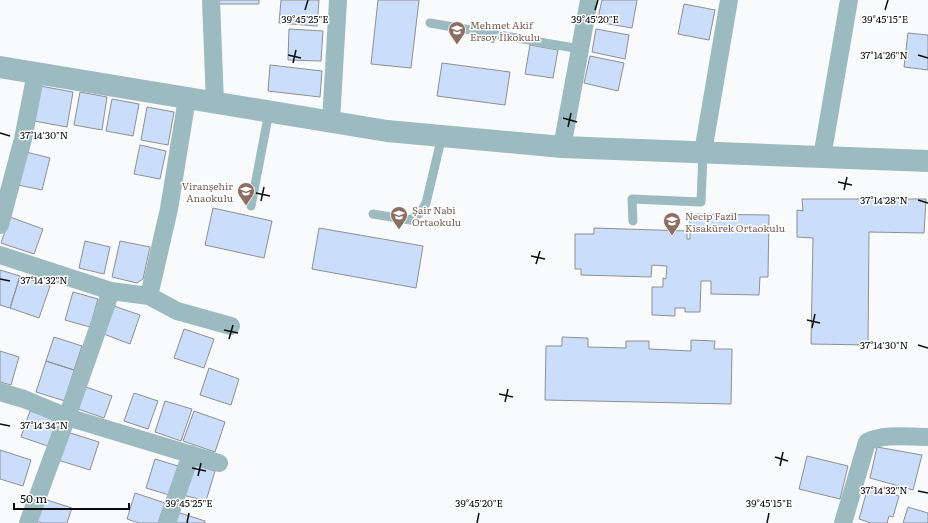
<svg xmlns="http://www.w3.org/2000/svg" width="928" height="523" viewBox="0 0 928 523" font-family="Literata,serif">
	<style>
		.building { fill: #cadefb; stroke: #8e8f91 }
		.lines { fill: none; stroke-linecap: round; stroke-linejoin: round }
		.service { stroke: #9cbbc0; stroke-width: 9 }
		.minor { stroke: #9cbbc0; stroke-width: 18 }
		.tertiary { stroke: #9cbbc0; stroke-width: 22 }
		.ticks { fill: none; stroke: #0c0c0d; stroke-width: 1.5 }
		.labels { text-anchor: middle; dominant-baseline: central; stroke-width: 3; stroke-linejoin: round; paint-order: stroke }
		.education-label { font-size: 10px; fill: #785e54; stroke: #fff; text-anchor: start }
		.ticks-label { font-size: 10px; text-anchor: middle; fill: #0c0c0d; stroke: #fff; stroke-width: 3; stroke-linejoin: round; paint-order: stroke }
	</style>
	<rect width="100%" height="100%" fill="#f9fafc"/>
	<!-- building -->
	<path class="building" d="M219,0H259V4H219Z
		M281,0H319L317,26L279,23Z
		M378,0H419L411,68L371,64Z
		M602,0H637L632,28L597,22Z
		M684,4L715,10L709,40L678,34Z
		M289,29L323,31L321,61L288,60Z
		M596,29L629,35L625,59L592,52Z
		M908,33L928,35V70L904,67Z
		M530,45L558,50L553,78L525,74Z
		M590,56L624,63L618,91L584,83Z
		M442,63L510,72L505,105L437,96Z
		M270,65L322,71L320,97L268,91Z
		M40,86L73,92L67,127L34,121Z
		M80,92L107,97L102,130L74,125Z
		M112,99L139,104L133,136L106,131Z
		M147,107L174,112L168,145L141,140Z
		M140,145L166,151L160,179L134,174Z
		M26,152L50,158L42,190L18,185Z
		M802,199H926L924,233L869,232L868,345L811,344L813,238L797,237V210L803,211Z
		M213,208L272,221L264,258L205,245Z
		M690,214L769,215L768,277H760L759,295L711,294V281H701L700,312H685V308H675V316L652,315V287H663V278L666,279L667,266L652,265L651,277L581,275V269H575V234H594V228L687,231V239H690Z
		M10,217L43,229L34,254L1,243Z
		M319,228L423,246L416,288L312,269Z
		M85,241L110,247L104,274L79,268Z
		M120,241L150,247L143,279L137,283L112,277Z
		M0,270L20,276L10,308L0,305Z
		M20,276L50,286L39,318L10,308Z
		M73,292L98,299L90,327L65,320Z
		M111,305L140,315L130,344L101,333Z
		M184,329L214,339L204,368L174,358Z
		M54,337L82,346L74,370L46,361Z
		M562,337L588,338V347L626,348V341H649V349L691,351V340L715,341L714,349H732L731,404L545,400L546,346H562Z
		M0,351L19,357L11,385L0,382Z
		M46,361L74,370L65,401L36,392Z
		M209,368L239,379L231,405L200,395Z
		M83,386L112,396L104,418L75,408Z
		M134,393L158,401L148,429L124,421Z
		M165,401L192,409L181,441L155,432Z
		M30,411L57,420L48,446L21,437Z
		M194,411L225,422L215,452L183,441Z
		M67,432L99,442L90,470L58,460Z
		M877,447L922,455L913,490L870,478Z
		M0,450L31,460L23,486L0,479Z
		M807,456L848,466L840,499L799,489Z
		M155,459L178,466L169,495L146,488Z
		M192,464L215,471L206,501L183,495Z
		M868,487L899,496L893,517L889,516L887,523H871L859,519Z
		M135,493L165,503L158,523H139L127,519Z
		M44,499L72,508L67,523H42L37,521Z
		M908,507L928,513V523H903Z
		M177,512L205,521V523H174Z"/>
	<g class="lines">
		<!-- service -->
		<path class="service" d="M430,23L580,49
			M251,206L269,112
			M373,214L410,220L421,212L426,203L442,136
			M633,221L632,199L701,202L703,152"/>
		<!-- minor -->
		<path class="minor" d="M211,0L215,103
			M331,122L338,0
			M562,147L589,0
			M703,152L729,0
			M822,157L849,0
			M0,225L23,139L36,73
			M0,255L111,291L149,296L177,311L231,326
			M149,296L169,209L187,98
			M0,392L24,399L67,417L219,463
			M28,523L67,417L111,291
			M167,523L191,454
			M843,523L867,442C885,433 908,437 928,437"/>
		<!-- tertiary -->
		<path class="tertiary" d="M0,67L387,131L562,147L928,161"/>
	</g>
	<!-- ticks -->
	<path class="ticks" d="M305,10L308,0M595,10L598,0M885,10L888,0M288,55L301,58M918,55L928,58M293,63L296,50M563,118L577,122M568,127L571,113M0,133L10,136M838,182L852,185M844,190L847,177M256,193L270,196M918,200L928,203M261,201L264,187M531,256L545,259M536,264L540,251M0,279L10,281M807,320L820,323M812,328L815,314M224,330L238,333M229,339L233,325M918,345L928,348M499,394L513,397M505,402L508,389M0,424L10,426M775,457L788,461M780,466L783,452M192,468L206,471M198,476L201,463M918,491L928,493M187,523L189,513M477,523L479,513M767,523L769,513"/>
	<!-- icons -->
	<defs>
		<symbol id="school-pin" viewBox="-11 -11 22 30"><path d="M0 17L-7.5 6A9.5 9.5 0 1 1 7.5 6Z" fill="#8d6e63" stroke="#fff"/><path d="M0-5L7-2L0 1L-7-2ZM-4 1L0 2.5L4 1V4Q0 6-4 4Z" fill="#fff"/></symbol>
	</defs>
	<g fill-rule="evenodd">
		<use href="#school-pin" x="447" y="20" width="20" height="27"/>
		<use href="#school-pin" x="236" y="181" width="20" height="27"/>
		<use href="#school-pin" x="389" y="205" width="20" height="27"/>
		<use href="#school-pin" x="662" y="211" width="20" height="27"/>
	</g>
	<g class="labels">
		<!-- education labels -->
		<g class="education-label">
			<text x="470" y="24">Mehmet Akif<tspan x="470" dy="12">Ersoy İlkokulu</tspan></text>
			<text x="233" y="185" text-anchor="end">Viranşehir<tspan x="233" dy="12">Anaokulu</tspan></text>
			<text x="412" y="209">Şair Nabi<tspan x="412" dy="12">Ortaokulu</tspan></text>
			<text x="685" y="215">Necip Fazil<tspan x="685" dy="12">Kisakürek Ortaokulu</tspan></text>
		</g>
	</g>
	<g class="ticks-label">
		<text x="305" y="23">39°45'25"E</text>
		<text x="595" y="23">39°45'20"E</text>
		<text x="885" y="23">39°45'15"E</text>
		<text x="884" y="59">37°14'26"N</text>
		<text x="44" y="139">37°14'30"N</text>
		<text x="884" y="204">37°14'28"N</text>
		<text x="44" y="284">37°14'32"N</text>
		<text x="884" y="349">37°14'30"N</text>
		<text x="44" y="429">37°14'34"N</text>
		<text x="884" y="494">37°14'32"N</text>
		<text x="189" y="507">39°45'25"E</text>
		<text x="479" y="507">39°45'20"E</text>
		<text x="769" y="507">39°45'15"E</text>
	</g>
	<!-- scale -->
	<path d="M14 503v6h115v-6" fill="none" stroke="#0c0c0d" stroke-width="2"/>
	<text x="20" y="503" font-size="12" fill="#0c0c0d" stroke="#ffffff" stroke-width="3" paint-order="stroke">50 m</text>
</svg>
